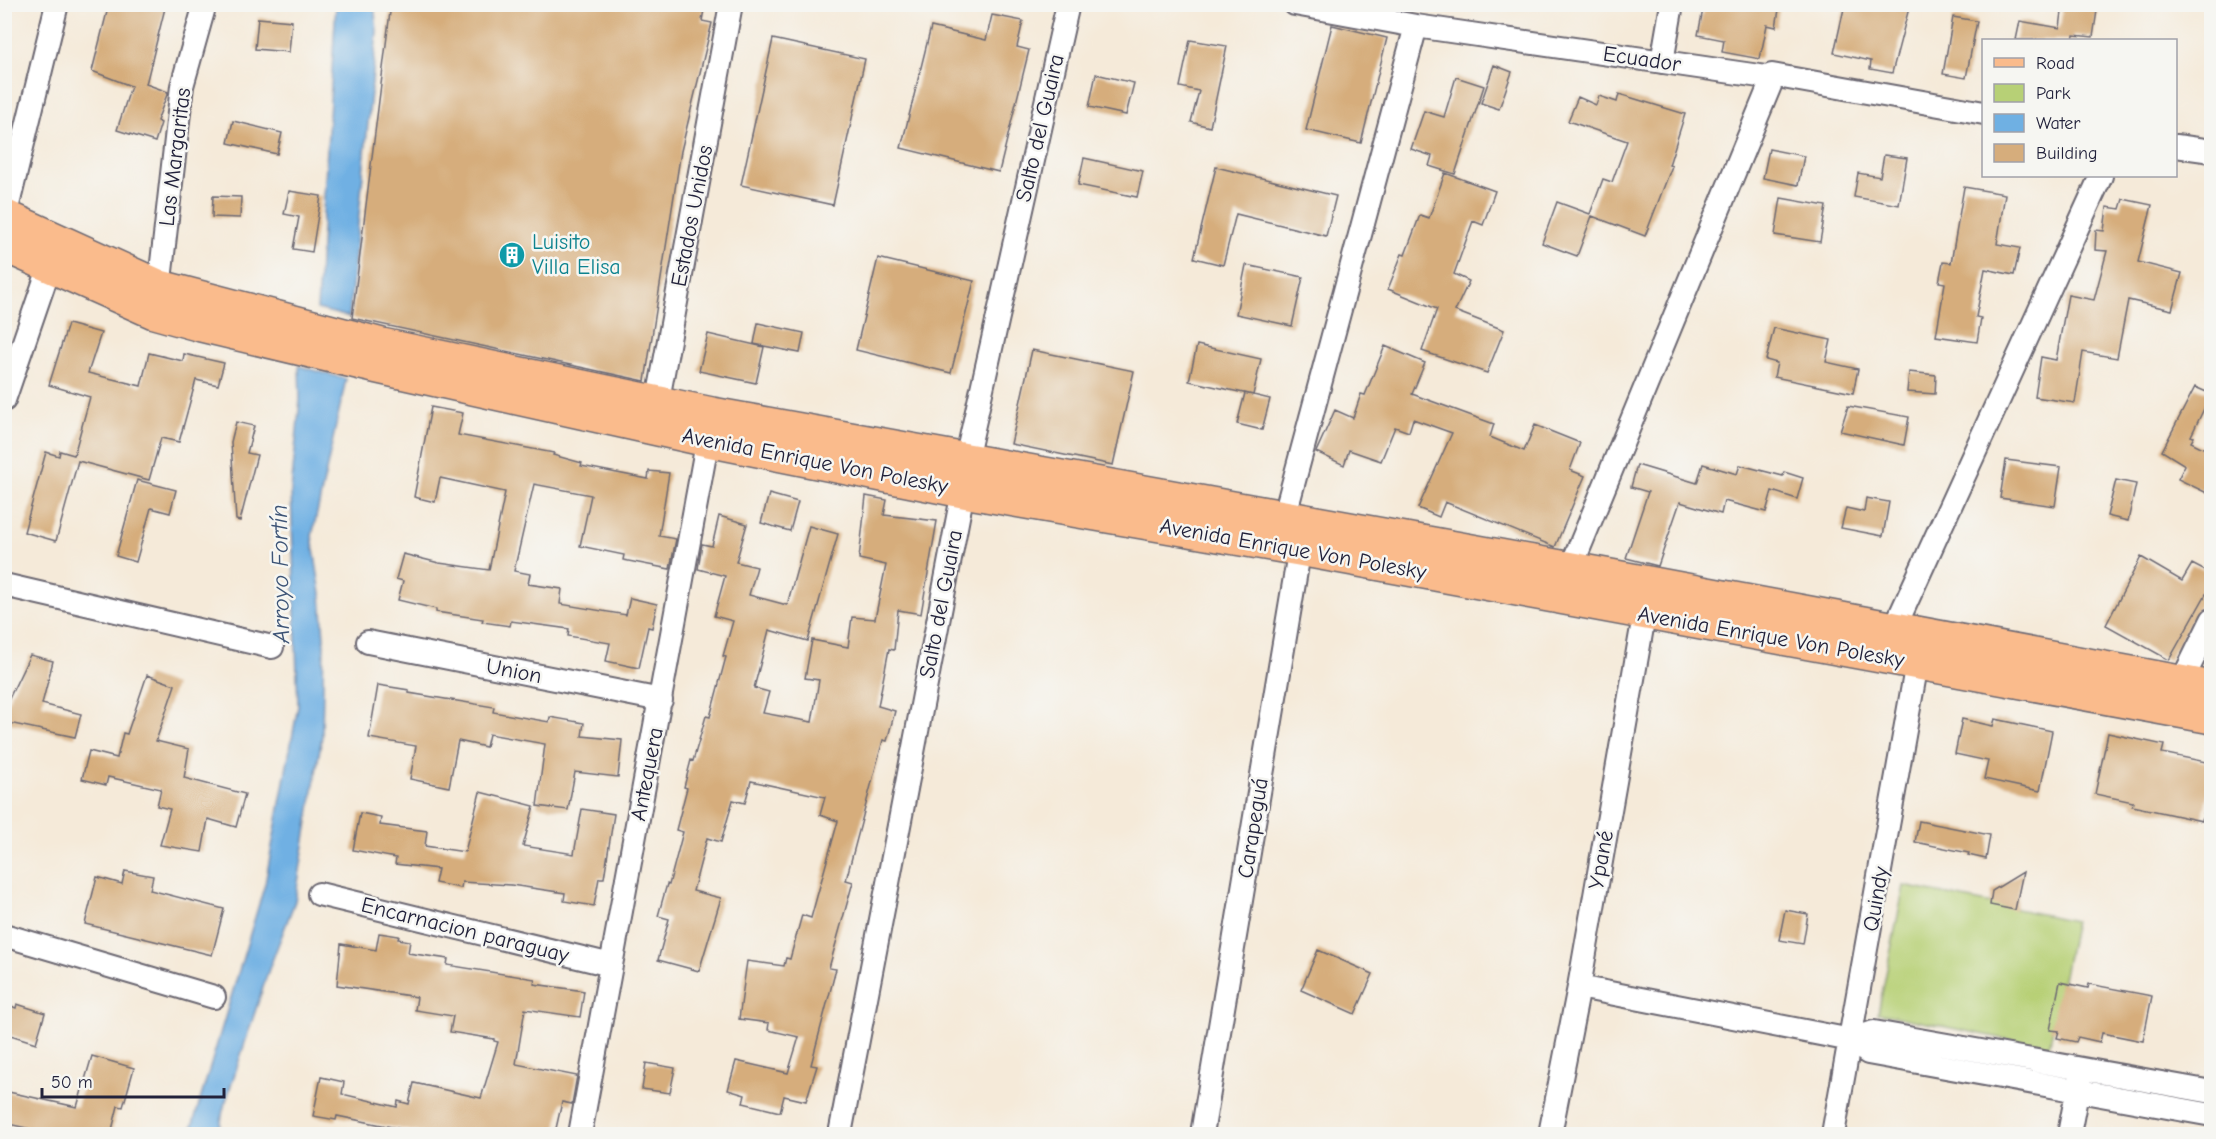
<svg xmlns="http://www.w3.org/2000/svg" width="2216" height="1139" viewBox="0 0 2216 1139" font-family="'Comic Neue',sans-serif">
	<style>
		.green { fill: #b7d076; stroke: #6c7958; stroke-width: 1.5 }
		.water { fill: #6fb0e3; stroke: #48698f; stroke-width: 1.5 }
		.building { fill: #d6ad7c }
		.lines { fill: none; stroke-linecap: round; stroke-linejoin: round }
		.minor-casing { stroke: #6c6872; stroke-width: 26 }
		.primary-casing { stroke: #6c6872; stroke-width: 36 }
		.minor { stroke: #fff; stroke-width: 22 }
		.primary { stroke: #fabb8c; stroke-width: 33 }
		.labels { text-anchor: middle; dominant-baseline: central; stroke-width: 5; stroke-linejoin: round; paint-order: stroke }
		.street-label { font-size: 22px; fill: #22223b; stroke: #f6f6f2 }
		.culture-label { font-size: 22px; fill: #0d838f; stroke: #f6f6f2; text-anchor: start }
		.water-label { font-size: 24px; font-style: italic; fill: #3d5476; stroke: #f6f6f2 }
	</style>
	<rect width="100%" height="100%" fill="#f6f6f2"/>
	<filter id="ink" filterUnits="userSpaceOnUse"><feTurbulence type="fractalNoise" baseFrequency=".0167" numOctaves="2"/><feDisplacementMap in="SourceGraphic" scale="12" xChannelSelector="R" yChannelSelector="G"/><feConvolveMatrix kernelMatrix="1 2 1 2 8 2 1 2 1" color-interpolation-filters="sRGB"/></filter>
	<filter id="wash" filterUnits="userSpaceOnUse"><feTurbulence type="fractalNoise" baseFrequency=".008" numOctaves="4" result="noise"/><feDisplacementMap in="SourceGraphic" scale="24" xChannelSelector="R" yChannelSelector="G"/><feGaussianBlur stdDeviation="1.35" result="paint"/><feColorMatrix in="noise" values="0 0 0 0 0 0 0 0 0 0 0 0 0 0 0 0 0 1.4 0 .05"/><feComposite in="paint" operator="in"/></filter>
	<g filter="url(#wash)">
		<rect width="100%" height="100%" fill="#f5ead9"/>
		<!-- green -->
		<path class="green" d="M1904,886L2075,921L2049,1048L1878,1013Z"/>
		<!-- water -->
		<path class="water" d="M336,5H374L377,31L349,317L317,309Z
			M299,366L346,379L312,536L321,594L324,639L322,736L302,858L295,901L269,969L223,1110L219,1134H190L265,884L298,706L291,491L300,399Z"/>
		<g id="blocks">
			<!-- building -->
			<path class="building" d="M109,4H166L146,84L168,92L157,121L161,123L155,142L117,130L131,86L92,71Z
				M391,4H705L702,21L712,23L681,151L645,381L352,318Z
				M1704,4H1780L1776,27L1767,25L1760,59L1722,52L1724,40L1698,35Z
				M1845,4H1898L1909,8L1892,73L1870,69L1871,61L1834,53Z
				M2063,4H2098L2093,37L2074,35L2073,40H2016L2020,21L2060,28Z
				M992,15L1023,21L1017,47L1029,50L999,172L901,148L931,27L986,40Z
				M1953,17L1977,21L1966,78L1943,74Z
				M258,18L292,21L289,52L255,49Z
				M1332,25L1387,38L1361,143L1306,130Z
				M773,39L865,59L833,205L741,185Z
				M1190,40L1227,46L1210,127L1191,122L1199,91L1180,87Z
				M1494,65L1512,72L1499,109L1481,103Z
				M1096,74L1134,83L1126,115L1089,107Z
				M1456,77L1484,86L1455,174L1429,166L1432,156L1411,149L1424,111L1444,117Z
				M1619,94L1685,114L1669,165L1672,166L1645,236L1592,216L1577,256L1542,243L1557,202L1590,214L1603,179L1612,182L1627,141L1568,121L1578,97L1596,105L1599,96L1617,102Z
				M233,121L282,133L277,154L228,143Z
				M1769,149L1804,156L1798,185L1763,178Z
				M1884,155L1907,158L1899,205L1854,197L1858,173L1880,177Z
				M1084,158L1143,171L1137,197L1078,185Z
				M1216,167L1336,196L1326,236L1236,214L1223,265L1194,258Z
				M1445,173L1495,191L1483,225L1473,221L1454,274L1469,281L1455,311L1504,330L1487,373L1422,351L1437,309L1388,289L1402,254L1405,255L1420,215L1429,218Z
				M1964,187L2005,194L1997,244L2020,248L2014,275L1985,269L1976,317L1981,318L1977,342L1936,336L1945,283L1939,282L1943,262L1951,263Z
				M289,191L321,196L312,252L293,249L299,217L284,214Z
				M213,196L241,197L240,218L212,217Z
				M1781,198L1826,206L1820,242L1775,235Z
				M2123,199L2152,205L2138,262L2182,273L2172,310L2128,300L2117,358L2083,352L2075,403L2035,397L2041,357L2056,360L2068,295L2094,300L2107,251L2095,250L2096,230L2104,231L2107,207L2120,209Z
				M878,258L974,281L951,373L856,350Z
				M1246,265L1303,277L1292,326L1236,314Z
				M758,323L804,333L800,353L754,344Z
				M68,324L101,333L88,373L141,386L149,353L183,361L184,354L224,363L218,385L196,380L179,442L161,438L149,480L78,461L56,541L24,532L46,452L59,456L60,451L74,455L90,397L49,385Z
				M1774,328L1831,340L1826,362L1858,369L1853,393L1774,377L1777,363L1766,360Z
				M708,334L764,347L756,383L699,371Z
				M1197,345L1261,359L1253,395L1189,381Z
				M1385,346L1425,363L1412,394L1494,424L1490,437L1524,451L1535,425L1580,443L1570,470L1585,476L1555,547L1445,502L1439,517L1418,508L1452,433L1413,419L1409,432L1395,427L1381,461L1349,450L1344,465L1316,452L1335,410L1353,418L1361,394L1365,395Z
				M1032,350L1134,371L1113,465L1011,444Z
				M1909,372L1936,375L1935,394L1907,392Z
				M2195,387L2211,394L2191,436L2194,437L2191,442L2211,452V495L2178,479L2185,465L2162,451Z
				M1245,393L1270,399L1262,430L1237,424Z
				M1848,406L1909,417L1904,445L1840,431Z
				M431,407L463,413L458,435L554,453L553,455L582,463L581,466L648,479L649,471L669,473L659,536L676,539L670,569L623,560L624,555L580,546L591,495L534,484L514,571L530,574L528,584L562,589L560,604L626,615L630,598L657,604L652,628L648,627L639,668L606,661L610,643L568,636L569,629L511,621L510,626L482,622L483,619L436,612V609L398,600L403,581L396,579L403,554L439,563L489,570L505,492L440,478L435,502L414,497Z
				M236,422L254,426L247,453L257,455L240,521L236,520L231,442Z
				M2006,460L2061,467L2055,506L2000,498Z
				M1703,464L1737,474L1740,465L1783,476L1784,472L1803,478L1797,499L1772,491L1766,512L1724,501L1721,514L1680,502L1658,566L1626,558L1648,492L1631,487L1637,465L1697,483Z
				M137,480L176,490L170,513L151,508L136,562L116,556Z
				M2116,480L2136,484L2128,521L2107,516Z
				M769,494L798,502L790,531L761,523Z
				M866,496L887,500L884,515L937,521L921,614L898,610L894,650L889,649L878,706L895,711L887,741L883,740L846,880L853,882L829,968L836,969L811,1065L817,1066L806,1101L784,1096L780,1112L743,1103L745,1095L728,1090L736,1061L788,1073L799,1037L768,1030L769,1023L739,1019L747,961L784,966L786,958L790,959L802,915L811,918L838,821L820,815L825,797L751,781L745,803L733,800L721,842L707,838L693,891L721,898L699,971L658,960L669,919L658,916L667,884L669,885L683,832L676,830L687,788L684,787L691,760L693,761L706,716L710,717L726,657L723,656L733,621L714,616L725,576L698,569L702,544L712,546L719,516L747,524L736,562L757,567L749,595L787,605L809,526L838,534L808,641L769,630L754,688L769,692L763,713L812,722L819,680L805,678L812,640L848,647L852,617L875,619L886,565L859,559Z
				M1866,498L1889,502L1883,536L1841,528L1846,508L1864,512Z
				M2141,557L2182,581L2192,564L2211,574V585L2169,660L2106,625Z
				M30,655L53,661L42,704L81,714L75,737L4,722V709Z
				M147,675L175,685L156,741L189,749L184,778L245,794L236,827L208,819L202,852L160,845L170,809L157,806L161,789L108,777L106,785L82,779L89,751L117,758L123,733L127,734Z
				M378,685L409,690V693L494,707L493,712L549,722L550,717L584,723L582,736L622,740L618,777L575,772L568,810L537,806L545,744L489,734L486,747L458,741L449,787L410,779L416,746L369,738Z
				M1962,719L1993,726L1995,719L2052,731L2040,791L1984,779L1988,761L1955,754Z
				M2108,733L2164,745L2162,753L2211,763V777L2202,821L2132,806L2133,802L2095,794Z
				M480,792L534,806L523,846L574,854L582,809L614,814L604,878H599L594,906L564,901L565,893L511,885L462,882L461,888L435,883L438,869L395,864L396,858L353,850L360,813L381,817L380,825L427,831L425,846L465,852Z
				M1919,821L1990,835L1986,859L1968,855L1969,853L1915,842Z
				M125,871L153,876L150,890L224,909L212,955L85,924L97,877L122,884Z
				M2023,872L2015,910L1990,905L1992,891Z
				M1785,910L1808,914L1803,944L1779,940Z
				M379,933L399,936L398,939L410,941L408,953L448,959L447,965L535,979L534,984L584,991L580,1017L525,1009L516,1064L577,1076L572,1104L562,1102L555,1133L541,1130L540,1134H426L337,1116L336,1120L313,1116L321,1077L344,1082L342,1094L397,1107L398,1101L409,1104L414,1083L481,1098L498,1042L494,1041V1039L450,1032L453,1016L415,1010L417,997L337,985L341,944L376,950Z
				M1318,950L1373,974L1355,1014L1301,990Z
				M2060,982L2088,988L2089,984L2152,996L2143,1041L2102,1033L2100,1042L2078,1037L2076,1042L2057,1038L2059,1031L2050,1030Z
				M4,1004L16,1008L17,1004L45,1013L36,1043L4,1033Z
				M92,1056L134,1068L123,1107L118,1106L111,1134H53L4,1123V1091L77,1107Z
				M646,1063L675,1068L670,1093L642,1089Z"/>
		</g>
	</g>
	<g filter="url(#ink)">
		<use href="#blocks" fill-opacity="0" stroke="#6c6872" stroke-width="1.5"/>
		<g class="lines">
			<defs>
				<path id="minor" d="M1295,4L1416,26L1773,78L1772,75L1984,113
					M1662,62L1672,4
					M2176,146L2212,151
					M5,217L57,4
					M158,298L182,86L205,4
					M4,400L54,254
					M655,416L731,4
					M1284,518L1416,26
					M1570,570L1773,78
					M4,585L272,647
					M1894,629L2101,176
					M368,642L661,700
					M2181,683L2212,620
					M319,894L611,965
					M4,935L214,997
					M1579,987L1851,1040L1868,1053L2212,1115
					M1851,1040L1874,1032L2212,1092
					M580,1134L710,427
					M840,1134L963,491L966,460L1068,4
					M1202,1134L1302,535
					M1550,1134L1579,987L1647,599
					M1833,1134L1917,663
					M2069,1134L2080,1077"/>
				<path id="primary" d="M4,216L160,287L382,345L712,414L1605,575L2212,688
					M4,245L154,312L201,325L378,367L707,440L963,491L1299,549L2212,717"/>
			</defs>
			<!-- minor casing -->
			<use href="#minor" class="minor-casing"/>
			<!-- primary casing -->
			<use href="#primary" class="primary-casing"/>
			<!-- minor -->
			<use href="#minor" class="minor"/>
			<!-- primary -->
			<use href="#primary" class="primary"/>
		</g>
	</g>
	<!-- icons -->
	<defs>
		<symbol id="building-disc" viewBox="-11 -11 22 22"><circle r="9.5" fill="#0f9aa8" stroke="#f6f6f2"/><path d="M-4-6H4V6H1V3H-1V6H-4ZM-2.5-4.3h1.7v1.8h-1.7ZM.8-4.3h1.7v1.8H.8ZM-2.5-1h1.7V.8h-1.7ZM.8-1h1.7V.8H.8Z" fill="#fff"/></symbol>
	</defs>
	<g fill-rule="evenodd">
		<use href="#building-disc" x="497" y="240" width="30" height="30"/>
	</g>
	<g class="labels">
		<!-- street labels -->
		<g class="street-label">
			<text transform="translate(1642 59) rotate(8)">Ecuador</text>
			<text transform="translate(1040 128) rotate(-77)">Salto del Guaira</text>
			<text transform="translate(175 157) rotate(-83)">Las Margaritas</text>
			<text transform="translate(692 216) rotate(-79)">Estados Unidos</text>
			<text transform="translate(815 461) rotate(11)">Avenida Enrique Von Polesky</text>
			<text transform="translate(1293 549) rotate(10)">Avenida Enrique Von Polesky</text>
			<text transform="translate(941 604) rotate(-79)">Salto del Guaira</text>
			<text transform="translate(1771 637) rotate(10)">Avenida Enrique Von Polesky</text>
			<text transform="translate(514 671) rotate(11)">Union</text>
			<text transform="translate(647 774) rotate(-79)">Antequera</text>
			<text transform="translate(1253 828) rotate(-81)">Carapeguá</text>
			<text transform="translate(1601 860) rotate(-80)">Ypané</text>
			<text transform="translate(1876 899) rotate(-80)">Quindy</text>
			<text transform="translate(465 930) rotate(14)">Encarnacion paraguay</text>
		</g>
		<!-- culture labels -->
		<g class="culture-label">
			<text x="532" y="242">Luisito<tspan x="532" dy="25">Villa Elisa</tspan></text>
		</g>
		<!-- water labels -->
		<g class="water-label">
			<text transform="translate(280 574) rotate(-91)">Arroyo Fortín</text>
		</g>
	</g>
	<!-- margin -->
	<rect width="2216" height="1139" fill="none" stroke="#f6f6f2" stroke-width="24"/>
	<!-- legend -->
	<rect x="1982" y="39" width="195" height="138" fill="#f6f6f2" stroke="#a1a1a9" stroke-width="1.5"/>
	<rect x="1994" y="58" width="30" height="9" fill="#fabb8c" stroke="#a1a1a9" stroke-width="1.5"/>
	<text x="2036" y="69" font-size="18" fill="#22223b">Road</text>
	<rect x="1994" y="84" width="30" height="18" fill="#b7d076" stroke="#a1a1a9" stroke-width="1.5"/>
	<text x="2036" y="99" font-size="18" fill="#22223b">Park</text>
	<rect x="1994" y="114" width="30" height="18" fill="#6fb0e3" stroke="#a1a1a9" stroke-width="1.5"/>
	<text x="2036" y="129" font-size="18" fill="#22223b">Water</text>
	<rect x="1994" y="144" width="30" height="18" fill="#d6ad7c" stroke="#a1a1a9" stroke-width="1.5"/>
	<text x="2036" y="159" font-size="18" fill="#22223b">Building</text>
	<!-- scale -->
	<path d="M42 1088v9h182v-9" fill="none" stroke="#22223b" stroke-width="3"/>
	<text x="51" y="1088" font-size="18" fill="#22223b" stroke="#f6f6f2" stroke-width="4.5" paint-order="stroke">50 m</text>
</svg>
